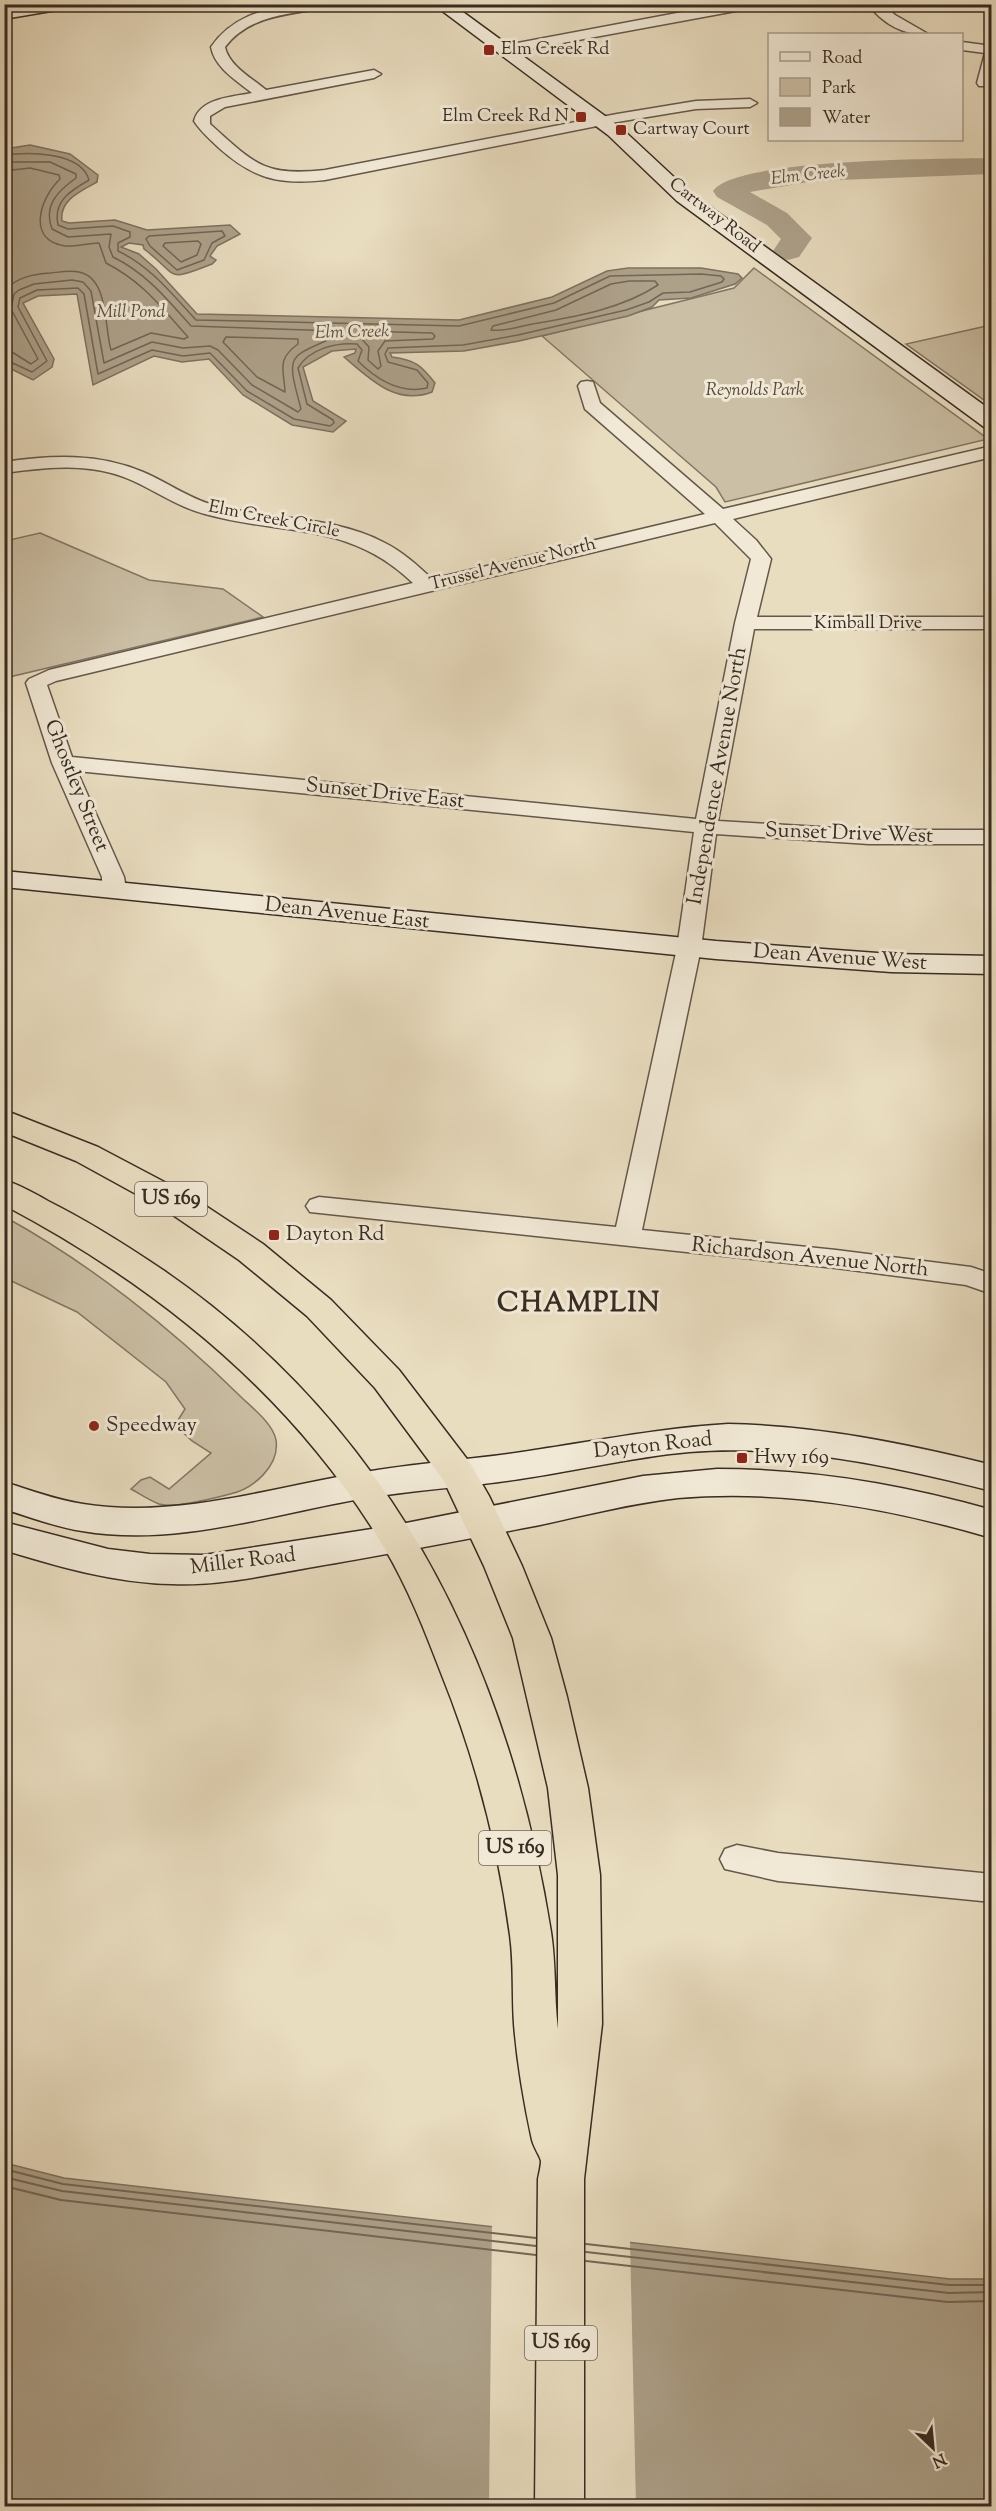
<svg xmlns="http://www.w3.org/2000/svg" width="996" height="2511" viewBox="0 0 996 2511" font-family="'Sorts Mill Goudy',serif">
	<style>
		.green { fill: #cbbfa5; stroke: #827664; stroke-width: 1.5 }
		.water { fill: #ada18a; stroke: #7e7260; stroke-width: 1.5 }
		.pier { fill: #e9ddc0 }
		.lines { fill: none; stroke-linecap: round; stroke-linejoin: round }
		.shore-far1 { stroke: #726656; stroke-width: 1.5 }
		.shore { stroke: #726656; stroke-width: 2 }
		.river { fill: #ada18a; fill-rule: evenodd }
		.street-casing { stroke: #64584a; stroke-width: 3 }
		.secondary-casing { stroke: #382c22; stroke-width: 3 }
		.highway-casing { stroke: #382c22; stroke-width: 3 }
		.street { fill: #f1e9d6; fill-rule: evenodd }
		.secondary { fill: #f1e9d6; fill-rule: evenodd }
		.highway { fill: #e9ddc0; fill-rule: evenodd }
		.poi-dot { fill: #8f2418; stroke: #f1e9d6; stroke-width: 2 }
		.labels { text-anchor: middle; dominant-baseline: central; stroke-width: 6; stroke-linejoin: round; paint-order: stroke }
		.far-poi-label { font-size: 18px; fill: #382c22; stroke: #f1e9d6; text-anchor: start }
		.far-water-label { font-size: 18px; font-style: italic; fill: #5b4f41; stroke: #f1e9d6 }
		.far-street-label { font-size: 18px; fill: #382c22; stroke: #f1e9d6 }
		.far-park-label { font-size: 18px; font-style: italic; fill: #55493c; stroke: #f1e9d6 }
		.shield { fill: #f1e9d6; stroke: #706558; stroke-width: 1.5 }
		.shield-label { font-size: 20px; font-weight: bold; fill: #382c22 }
		.street-label { font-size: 21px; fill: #382c22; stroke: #f1e9d6 }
		.poi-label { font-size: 21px; fill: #382c22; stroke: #f1e9d6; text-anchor: start }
		.district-label { font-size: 27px; font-weight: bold; letter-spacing: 1.5px; fill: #382c22; stroke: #f1e9d6 }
	</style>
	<rect width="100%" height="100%" fill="#e9ddc0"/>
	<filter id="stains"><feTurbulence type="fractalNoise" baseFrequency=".00333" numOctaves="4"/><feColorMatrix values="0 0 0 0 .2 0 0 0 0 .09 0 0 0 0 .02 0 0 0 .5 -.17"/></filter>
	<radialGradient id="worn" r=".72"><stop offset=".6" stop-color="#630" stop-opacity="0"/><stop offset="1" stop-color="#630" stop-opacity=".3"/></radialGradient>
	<!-- green -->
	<path class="green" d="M754,268L988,439L725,502L716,487L542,336L734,288Z
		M991,325V405L906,344Z
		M40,533L149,580L223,589L263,617L5,678V541Z
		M5,1217C89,1263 171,1328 239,1395C251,1407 273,1423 276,1440C280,1466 253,1489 230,1494C214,1498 174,1509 159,1504C149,1500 140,1494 131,1489L141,1480L150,1477L169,1489L211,1453L192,1441L175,1425L185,1409L166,1382L77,1312L5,1278Z"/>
	<!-- water -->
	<path class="water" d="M30,145L70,154L98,175L97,182C81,191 59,200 62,221L69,223L115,220L147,230L230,225L240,234L217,246L210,256L216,260L212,264C164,283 180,276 144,249L143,245L129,243L121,247L139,254L156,269L197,314L459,320L552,297L607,271L628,268H701L738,274L742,278L735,284L691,298L659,300L652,307L628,316L519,341L464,351L390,353L392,357C415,360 421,365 435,383L432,392C396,406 370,379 344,357L355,353L356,349L332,351L303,367L313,401L346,421L333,432L292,425L243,395L209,359L182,362L154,356L93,385L77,294L38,296L23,303L54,359L52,367L33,380L11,369L4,362L5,149Z
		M5,2163L64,2178L950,2279H991V2506H5Z"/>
	<!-- pier -->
	<path class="pier" d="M492,2224L630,2240L636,2506H489Z"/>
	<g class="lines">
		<!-- shore-far1 -->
		<path class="shore-far1" d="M4,155C27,152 81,151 89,180C70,191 53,201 58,225L68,229L113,226L130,232V237L118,243V251C150,266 172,294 196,320L459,326L554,303L610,276L701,274L721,276L724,279L722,282L690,292L663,293L649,302L626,310L518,335L463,345L388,348L385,354L388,362L417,370L428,383L427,388C400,394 377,380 358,361L362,350L357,344C336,342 309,349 298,368L307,404L333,420L334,423L330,426L294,419L247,391L210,353L183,356L152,350L98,374L84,294L78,288L37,290L20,298L18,307L47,361L32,372L4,359
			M4,162H50L76,174V178C58,191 43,205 52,229L68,237L111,234L109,247L113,257C146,273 167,299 191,326L338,331L341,334C288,359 285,350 301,409L298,412L252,385L218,350L210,346L183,348L152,342L104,363L91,291L83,282L72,280L34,284L19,290L14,294L11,309L38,359L31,364L12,352L4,351
			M4,171L30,168L59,175L60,179C40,198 26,240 65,246C76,247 88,243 99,243L106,263C143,282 161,307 188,337L184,339L151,333L111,350C104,327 109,278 79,272C70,270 60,272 51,273C33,274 17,277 4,291
			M222,231L225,236L212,243L204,260L177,270L150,246L146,239L149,236Z
			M198,241L201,244L197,255L181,262L163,246L165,243Z
			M629,281H655L658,285C620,310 572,317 528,325C517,327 502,332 491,330L493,326L556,310L611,284Z
			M361,331L432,333L435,336L433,339L385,341L378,351L381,366L378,369L368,360L369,347L359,336Z
			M226,337L298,339V344C276,360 284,369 285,392L257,377L223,342Z"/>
		<!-- shore -->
		<path class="shore" d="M4,2169L63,2184L536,2238
			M4,2177L62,2191L536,2246
			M4,2186L61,2200L536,2255
			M586,2244L949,2285H992
			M586,2252L949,2293L992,2292
			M586,2261L948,2302L992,2301"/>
		<!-- river -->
		<path class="river" d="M992,158V174L814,181L750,192L787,213L812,238L799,257L788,260L777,257L773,251L781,239L767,225L717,197L713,191C735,158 945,159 992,158Z"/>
		<defs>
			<path id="street" d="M294,4H330L324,8C288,14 248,16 225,47C229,66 252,78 266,90L374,70L381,74L374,78L225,107L210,116V124C254,163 263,177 325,170L617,114L696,101L750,99L757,103L750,107L696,109L617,122L325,180C279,185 254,179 219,148C210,139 201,132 194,121C200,98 232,97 252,93C236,80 215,68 211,47C231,18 260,10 294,4Z
				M725,4H758L752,8L502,54L495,50L502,46Z
				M868,4H882L895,15L928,34C904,36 882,23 868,4Z
				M962,42L992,46V82L989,86H979L977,83L985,53L962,50Z
				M587,381L593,382L600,403L723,509L992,446V457L733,519L756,540L771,559L757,617H992V629H754L718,821L869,830H992V844H869L716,834L701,948L642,1230L836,1250L971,1267L992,1274V1294L966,1285L836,1268L310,1212L306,1206L310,1200L319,1197L616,1227L677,948L694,832L77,771L124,877L126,889L122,894L114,896L106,894L102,889V877L52,763L26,683L29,679L49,670L413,583C349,521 284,536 205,514C178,507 156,491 131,480C91,462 46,467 4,473V462C51,455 99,453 143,472C167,482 188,498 213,505C270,520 332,515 385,543C403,552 417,565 432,579L705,514L585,409L578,386L581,382ZM715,523L751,559L735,623L696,819L72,757L47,685L56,681Z
				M737,1845L778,1853L992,1874V1902L778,1881L725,1869L720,1859L725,1849Z"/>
			<path id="secondary" d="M30,4H71L63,9L4,19V9Z
				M433,4H452L620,127L691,193L992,411V429L984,427L677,201L608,135Z
				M4,871L716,941L891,954L992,956V974L891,972L716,959L4,887Z
				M728,1424C818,1426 904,1443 992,1465V1491C892,1466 792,1444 689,1452C632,1457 576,1471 520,1479C467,1487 413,1490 360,1499C269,1515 175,1547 82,1531C55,1527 30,1517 4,1509V1482C30,1490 56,1500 83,1504C176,1519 269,1488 360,1473C414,1463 468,1460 522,1452C591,1442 658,1428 728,1424Z
				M717,1469C812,1469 901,1484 992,1510V1538C890,1508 785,1489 678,1498C632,1503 586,1515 540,1525C462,1540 385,1555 307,1568C262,1576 217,1586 172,1584C115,1583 59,1567 4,1550V1522L108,1549L150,1554L204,1555L391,1526L643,1476Z"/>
			<path id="highway" d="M4,1110L98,1147L189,1195L263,1244L331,1300L399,1370L470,1463L489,1496L522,1566L551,1638L567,1697L588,1788L600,1875L602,2024L584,2179V2506H535L538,2179C539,2174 541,2166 541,2161C540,2156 534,2148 532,2140C524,2103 517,2062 514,2024C512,1994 514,1964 510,1935C498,1845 475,1757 441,1673C425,1631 408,1588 385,1549C295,1397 159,1287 4,1205V1180C20,1185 34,1193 48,1201C88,1221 126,1245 163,1270C392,1428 508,1662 551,1932C556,1964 554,1996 558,2029V1875L548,1788L513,1638L484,1566L444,1481L375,1388L307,1316L239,1260L167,1211L76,1161L4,1132Z"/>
		</defs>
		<!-- street casing -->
		<use href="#street" class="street-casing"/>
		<!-- secondary casing -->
		<use href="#secondary" class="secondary-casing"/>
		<!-- highway casing -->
		<use href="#highway" class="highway-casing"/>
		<!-- street -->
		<use href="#street" class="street"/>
		<!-- secondary -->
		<use href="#secondary" class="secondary"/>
		<!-- highway -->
		<use href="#highway" class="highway"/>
	</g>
	<!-- markers -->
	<g class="poi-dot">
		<rect x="483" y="44" width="12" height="12" rx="3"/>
		<rect x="575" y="111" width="12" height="12" rx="3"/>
		<rect x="615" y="124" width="12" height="12" rx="3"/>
		<rect x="268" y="1229" width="12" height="12" rx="3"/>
		<circle cx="94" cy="1426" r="6"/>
		<rect x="736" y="1452" width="12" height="12" rx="3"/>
	</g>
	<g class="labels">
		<!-- far-poi labels -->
		<g class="far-poi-label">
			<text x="501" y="50">Elm Creek Rd</text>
			<text x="569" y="117" text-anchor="end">Elm Creek Rd N</text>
			<text x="633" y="130">Cartway Court</text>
		</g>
		<!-- far-water labels -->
		<g class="far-water-label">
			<text transform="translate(808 176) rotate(-6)">Elm Creek</text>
			<text x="131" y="313">Mill Pond</text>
			<text transform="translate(352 333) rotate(-1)">Elm Creek</text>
		</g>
		<!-- far-street labels -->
		<g class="far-street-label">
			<text transform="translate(714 216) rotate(38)">Cartway Road</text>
			<text transform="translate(274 520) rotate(11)">Elm Creek Circle</text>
			<text transform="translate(513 565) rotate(-14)">Trussel Avenue North</text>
			<text x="868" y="624">Kimball Drive</text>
		</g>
		<!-- far-park labels -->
		<g class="far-park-label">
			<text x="755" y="391">Reynolds Park</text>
		</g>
		<!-- shield labels -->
		<g class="shield">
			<rect x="135" y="1182" width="72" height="34" rx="4.5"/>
			<rect x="479" y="1831" width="72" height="34" rx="4.5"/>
			<rect x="525" y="2326" width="72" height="34" rx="4.5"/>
		</g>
		<g class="shield-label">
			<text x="171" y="1199">US 169</text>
			<text x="515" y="1848">US 169</text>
			<text x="561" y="2343">US 169</text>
		</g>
		<!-- street labels -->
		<g class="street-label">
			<text transform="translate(718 776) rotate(-80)">Independence Avenue North</text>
			<text transform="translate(76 786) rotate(68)">Ghostley Street</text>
			<text transform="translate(385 794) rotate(6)">Sunset Drive East</text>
			<text transform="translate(849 834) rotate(2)">Sunset Drive West</text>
			<text transform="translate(347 914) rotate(6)">Dean Avenue East</text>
			<text transform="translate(840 958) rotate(4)">Dean Avenue West</text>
			<text transform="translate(810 1258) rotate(6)">Richardson Avenue North</text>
			<text transform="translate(653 1446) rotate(-6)">Dayton Road</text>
			<text transform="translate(243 1562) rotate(-7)">Miller Road</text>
		</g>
		<!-- poi labels -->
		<g class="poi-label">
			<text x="286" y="1235">Dayton Rd</text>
			<text x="106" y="1426">Speedway</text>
			<text x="754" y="1458">Hwy 169</text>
		</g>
		<!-- district labels -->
		<g class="district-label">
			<text x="579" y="1304">CHAMPLIN</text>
		</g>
	</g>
	<!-- margin -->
	<rect width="996" height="2511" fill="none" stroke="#e9ddc0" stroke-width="24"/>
	<rect x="6" y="6" width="984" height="2499" fill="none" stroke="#382c22" stroke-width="3"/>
	<rect x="12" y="12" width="972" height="2487" fill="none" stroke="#382c22" stroke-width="1.5"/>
	<!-- legend -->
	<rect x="768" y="33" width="195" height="108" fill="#f1e9d6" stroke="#a79d8e" stroke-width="1.5"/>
	<rect x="780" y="52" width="30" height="9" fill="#f1e9d6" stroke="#a79d8e" stroke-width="1.5"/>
	<text x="822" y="63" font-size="18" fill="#382c22">Road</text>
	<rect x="780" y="78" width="30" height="18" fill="#cbbfa5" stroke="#a79d8e" stroke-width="1.5"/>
	<text x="822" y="93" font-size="18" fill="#382c22">Park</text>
	<rect x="780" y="108" width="30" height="18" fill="#ada18a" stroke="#a79d8e" stroke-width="1.5"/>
	<text x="822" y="123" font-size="18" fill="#382c22">Water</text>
	<!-- north arrow -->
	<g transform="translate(933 2448) rotate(154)" stroke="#f1e9d6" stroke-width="4.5" paint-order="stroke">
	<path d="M0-4.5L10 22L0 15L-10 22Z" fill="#382c22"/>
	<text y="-9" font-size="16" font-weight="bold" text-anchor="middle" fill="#382c22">N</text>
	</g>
	<rect width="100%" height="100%" filter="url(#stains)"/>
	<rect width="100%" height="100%" fill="url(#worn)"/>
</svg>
